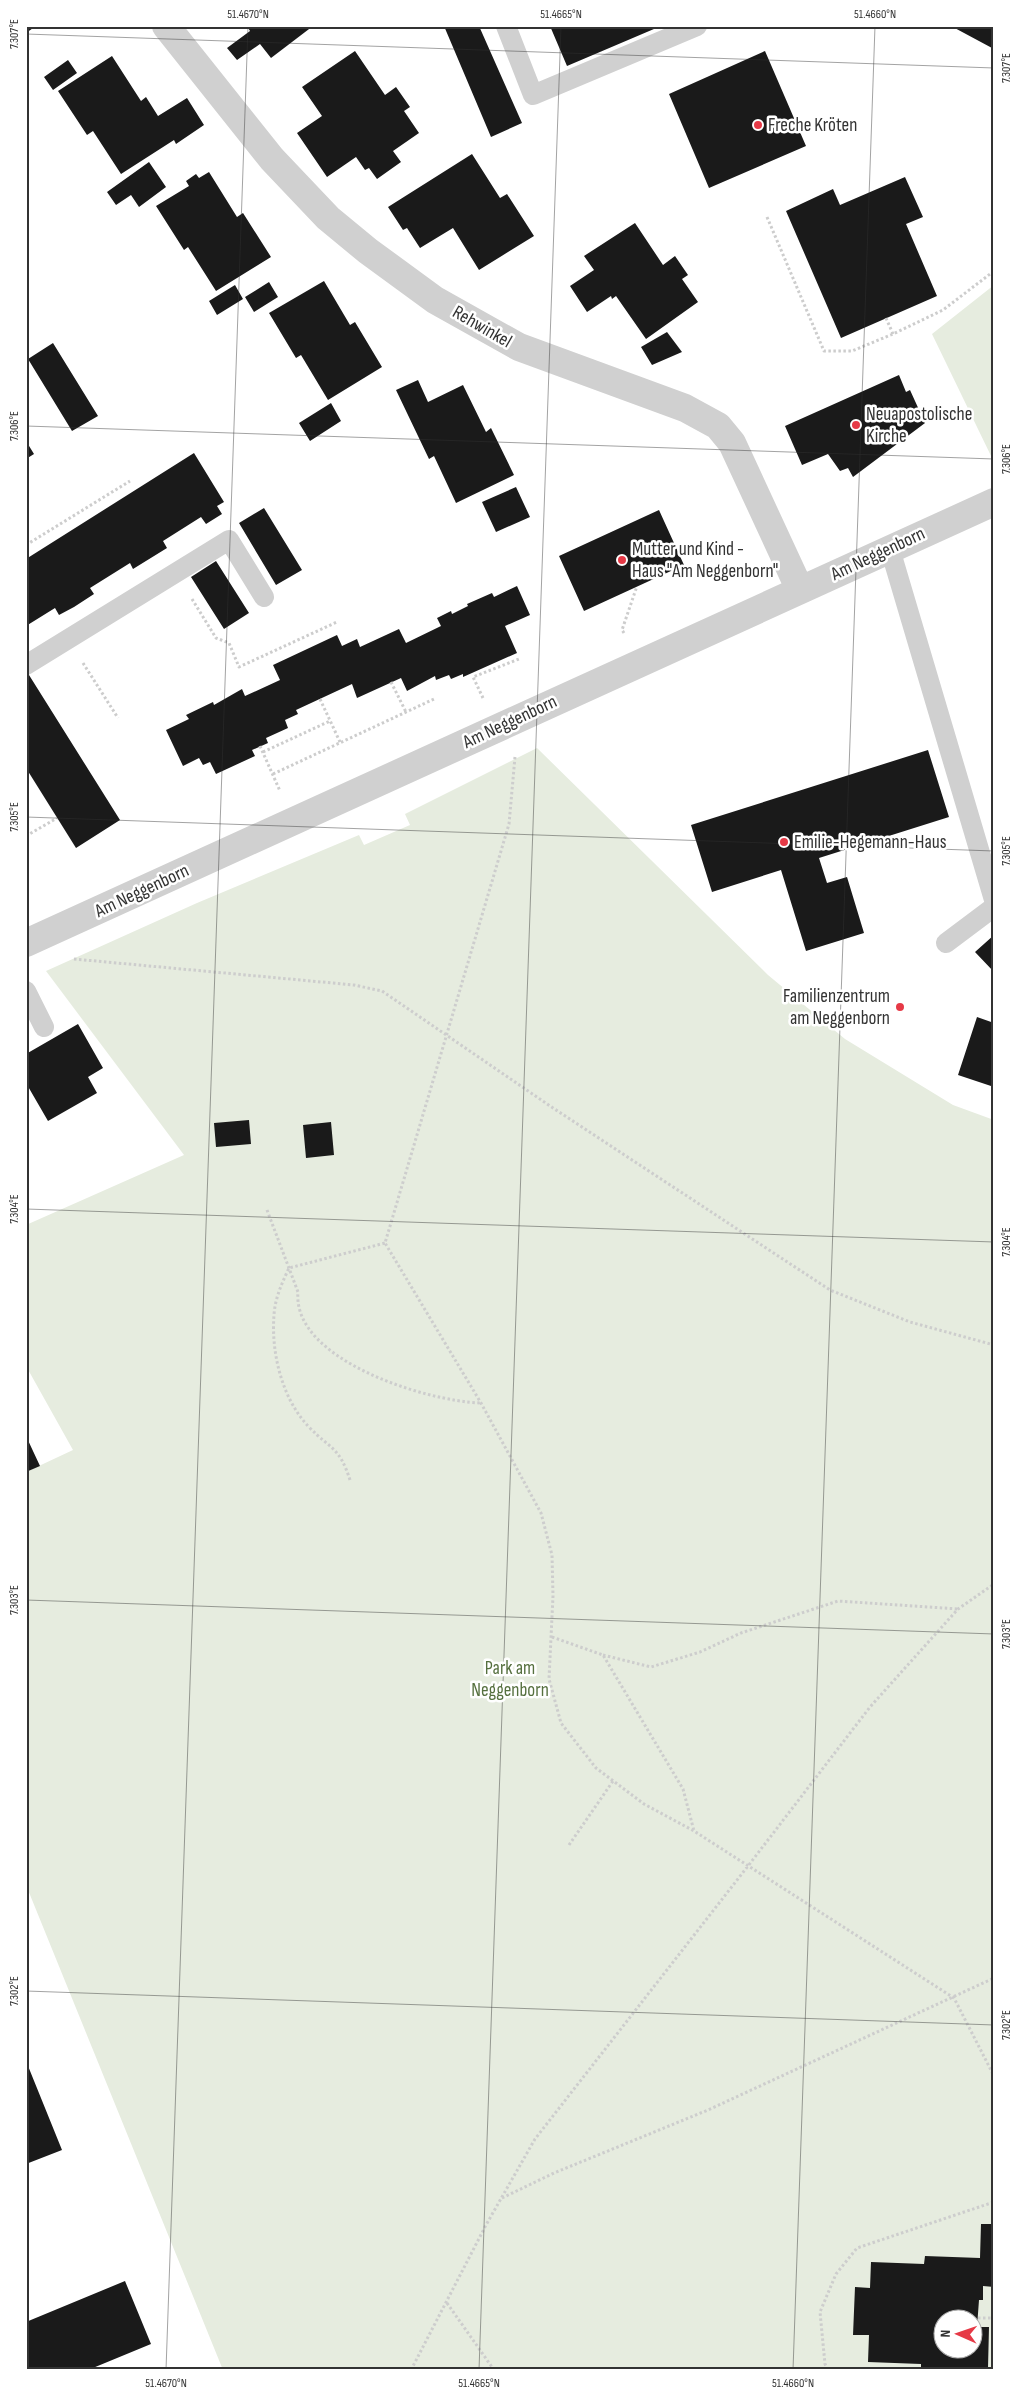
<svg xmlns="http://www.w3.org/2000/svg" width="1020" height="2396" viewBox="0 0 1020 2396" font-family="'Sofia Sans Condensed',sans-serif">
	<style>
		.green { fill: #e6ecdf; fill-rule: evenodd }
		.building { fill: #1a1a1a; fill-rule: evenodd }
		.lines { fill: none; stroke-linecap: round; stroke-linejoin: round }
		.path { stroke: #cdcdcd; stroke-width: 3; stroke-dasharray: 2.5 2.5; stroke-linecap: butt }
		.service { stroke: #d0d0d0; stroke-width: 20 }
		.minor { stroke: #d0d0d0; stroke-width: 28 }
		.ticks { fill: none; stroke: #333; stroke-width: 1; stroke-opacity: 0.45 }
		.poi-dot { fill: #e63946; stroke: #fff; stroke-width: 2 }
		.labels { text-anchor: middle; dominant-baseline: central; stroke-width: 5; stroke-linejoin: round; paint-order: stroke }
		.poi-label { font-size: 19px; fill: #333; stroke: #fff; text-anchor: start }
		.street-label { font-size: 19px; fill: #333; stroke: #fff }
		.park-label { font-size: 19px; fill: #56703f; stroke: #fff }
		.neatline { fill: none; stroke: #333; stroke-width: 2 }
		.ticks-label { font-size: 12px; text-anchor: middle; fill: #333 }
	</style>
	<rect width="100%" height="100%" fill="#fff"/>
	<!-- green -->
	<path class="green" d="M994,285V457L992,458L932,334Z
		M537,748L768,975L845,1039L953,1105L994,1120V2370H223L26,1885V1472L73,1450L26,1366V1225L184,1155L46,971L197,903L359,835L364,845L410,825L405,814ZM942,2318H972V2348H942Z"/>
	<!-- building -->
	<path class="building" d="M26,26H36L26,33Z
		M247,26H313L271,58L260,44L237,60L227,48L250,31Z
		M444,26H479L522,123L491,137Z
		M550,26H661L567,66Z
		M951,26H994V45L992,48Z
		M355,51L385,95L396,87L410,107L404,111L419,133L393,151L401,162L377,179L369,168L365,170L356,157L327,177L297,133L322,116L302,87Z
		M765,51L806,146L709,188L669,94Z
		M112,56L141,101L146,97L158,116L187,98L204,125L176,144L174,140L121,174L93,131L87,135L58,91Z
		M68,60L77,73L53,90L44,77Z
		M472,154L500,198L507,194L534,236L479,270L453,228L420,248L407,228L403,230L388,207Z
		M149,162L166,187L139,207L131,195L116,205L107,192Z
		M209,172L237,217L243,213L271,257L216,291L188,247L184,250L156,206L189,186L186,181L196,174L199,178Z
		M905,177L923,217L906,224L937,296L841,338L786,211L833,189L840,205Z
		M635,223L663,265L675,256L688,275L682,279L698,302L646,339L616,296L612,299L611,296L587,312L570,286L594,270L584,256Z
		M324,281L350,325L355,322L382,367L328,400L301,355L296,358L269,313Z
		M269,282L278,297L254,312L245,297Z
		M235,285L243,299L217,315L209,301Z
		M667,332L682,352L652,365L641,347Z
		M53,343L98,416L72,431L28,359Z
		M899,375L906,392L910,390L925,423L853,477L848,468L840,471L828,454L802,465L785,426Z
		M418,380L428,402L463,385L486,432L491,428L514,475L456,503L434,456L429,459L396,390Z
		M331,403L341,421L310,441L299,423Z
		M26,441L34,454L26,459Z
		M194,453L224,502L217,506L222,514L206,524L201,517L163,541L167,548L133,569L130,563L90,588L94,594L74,607L59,615L55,608L26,626V559Z
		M516,487L530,517L496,532L482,502Z
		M264,508L302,570L276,585L239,523Z
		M659,510L684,565L584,611L559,556Z
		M216,561L249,613L224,629L191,577Z
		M517,586L530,615L505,626L517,653L463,677V674L451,679L449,675L436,680L435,676L407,691L401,678L357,698L352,684L296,710L298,714L285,720L288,728L266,738L268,743L252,750L255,756L216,774L210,762L203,765L199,758L183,766L166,730L189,719L186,715L213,702L214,705L242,689L245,696L280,680L273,665L337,635L342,646L357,639L360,647L399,629L406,643L441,626L437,618L451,611L452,614L468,606L467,604L492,593L494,597Z
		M29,675L120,820L76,848L26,768V677Z
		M928,750L949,817L819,858L827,883L847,877L864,933L806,951L781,870L712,892L691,825Z
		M994,935V972L975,952Z
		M977,1017L994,1023V1087L958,1075Z
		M78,1024L103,1068L88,1077L97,1093L48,1121L26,1083V1054Z
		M249,1120L251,1144L216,1147L214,1123Z
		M331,1122L334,1155L306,1158L303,1125Z
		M26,1436L40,1466L26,1472Z
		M26,2061L62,2150L26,2164Z
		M981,2224H994V2287L983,2286V2300H979L977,2327H989L988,2368L990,2370H921V2364L868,2362L869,2335H853L855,2287L870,2288L871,2262L924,2264L925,2256L980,2258ZM942,2318H972V2348H942Z
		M125,2281L151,2344L88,2370H26V2322Z"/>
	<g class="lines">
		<!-- path -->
		<path class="path" d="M767,217L824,351H852L893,334L943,310L994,271
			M886,318L893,334
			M26,545L130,481
			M192,599L216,638L229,643L239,667L337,622
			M624,633L622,630L637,586
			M83,663L118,718
			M391,682L406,712
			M483,698L473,677L519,659
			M320,699L340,742
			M260,746L280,791
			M263,752L330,721
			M515,757L509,824L385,1243L481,1403L541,1513L552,1555L553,1596L549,1679L561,1723L596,1768L644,1804L694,1831L954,1998L994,2076
			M273,774L434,699
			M26,836L57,818
			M74,959L354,985L382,991L553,1108L830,1290L910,1322L994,1345
			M267,1210L298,1292C292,1360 426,1401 480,1403
			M350,1480C339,1446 331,1450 309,1427C282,1399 271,1353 274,1315C275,1298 282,1283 289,1268L385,1243
			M552,1637L603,1655L683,1789L694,1831
			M603,1655L651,1667L700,1652L741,1633L838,1601L958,1609
			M569,1845L613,1781
			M502,2198L554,2173L708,2110L994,1978
			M447,2303L494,2370
			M978,2318H994
			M411,2370L486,2225L535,2139L748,1866L870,1707L958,1609L994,1584
			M828,2370L825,2364L820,2312L836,2274L857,2248L994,2202"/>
		<!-- service -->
		<path class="service" d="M506,26L533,95L697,26
			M890,549L994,900
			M26,665L229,540L264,597
			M946,943L994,907
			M26,991L44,1027"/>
		<!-- minor -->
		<path class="minor" d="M166,26L272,159L328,218L368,251L435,300L519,347L685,408L718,426L732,443L800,590
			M26,943L994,502"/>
	</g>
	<!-- ticks -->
	<path class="ticks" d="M26,34L994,68M26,426L994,459M26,817L994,851M26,1209L994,1242M26,1600L994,1634M26,1991L994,2025M166,2370L248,26M479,2370L561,26M793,2370L875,26"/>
	<!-- markers -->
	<g class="poi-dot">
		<circle cx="758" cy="125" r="5"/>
		<circle cx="856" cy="425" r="5"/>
		<circle cx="622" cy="560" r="5"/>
		<circle cx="784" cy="842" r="5"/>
		<circle cx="900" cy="1007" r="5"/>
	</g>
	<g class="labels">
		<!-- poi labels -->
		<g class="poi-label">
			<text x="768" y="125">Freche Kröten</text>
			<text x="866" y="414">Neuapostolische<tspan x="866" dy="22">Kirche</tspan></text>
			<text x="632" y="549">Mutter und Kind -<tspan x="632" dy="22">Haus "Am Neggenborn"</tspan></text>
			<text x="794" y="842">Emilie-Hegemann-Haus</text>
			<text x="890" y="996" text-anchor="end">Familienzentrum<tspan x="890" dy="22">am Neggenborn</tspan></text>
		</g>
		<!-- street labels -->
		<g class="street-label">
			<text transform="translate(482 327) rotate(30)">Rehwinkel</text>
			<text transform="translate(878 554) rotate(-25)">Am Neggenborn</text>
			<text transform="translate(510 722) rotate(-25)">Am Neggenborn</text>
			<text transform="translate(142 891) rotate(-25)">Am Neggenborn</text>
		</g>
		<!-- park labels -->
		<g class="park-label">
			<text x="510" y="1668">Park am<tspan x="510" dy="22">Neggenborn</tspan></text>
		</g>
	</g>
	<!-- border -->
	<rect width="1020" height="2396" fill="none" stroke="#ffffff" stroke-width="55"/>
	<!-- north arrow -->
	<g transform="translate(958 2334) rotate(272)"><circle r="24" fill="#ffffff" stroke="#adadad"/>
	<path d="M0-4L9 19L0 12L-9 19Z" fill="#e63946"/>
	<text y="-8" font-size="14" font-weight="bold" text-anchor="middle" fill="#333333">N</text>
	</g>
	<rect x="28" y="28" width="964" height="2340" class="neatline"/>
	<g class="ticks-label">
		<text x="248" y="18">51.4670°N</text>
		<text x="561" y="18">51.4665°N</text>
		<text x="875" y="18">51.4660°N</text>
		<text transform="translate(14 34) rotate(-90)" y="4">7.307°E</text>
		<text transform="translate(1006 68) rotate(-90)" y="4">7.307°E</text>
		<text transform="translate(14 426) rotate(-90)" y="4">7.306°E</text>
		<text transform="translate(1006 459) rotate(-90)" y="4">7.306°E</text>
		<text transform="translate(14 817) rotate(-90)" y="4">7.305°E</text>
		<text transform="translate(1006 851) rotate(-90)" y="4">7.305°E</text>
		<text transform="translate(14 1209) rotate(-90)" y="4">7.304°E</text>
		<text transform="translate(1006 1242) rotate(-90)" y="4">7.304°E</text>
		<text transform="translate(14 1600) rotate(-90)" y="4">7.303°E</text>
		<text transform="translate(1006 1634) rotate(-90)" y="4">7.303°E</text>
		<text transform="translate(14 1991) rotate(-90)" y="4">7.302°E</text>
		<text transform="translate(1006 2025) rotate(-90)" y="4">7.302°E</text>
		<text x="166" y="2387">51.4670°N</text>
		<text x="479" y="2387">51.4665°N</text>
		<text x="793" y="2387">51.4660°N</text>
	</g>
</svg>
